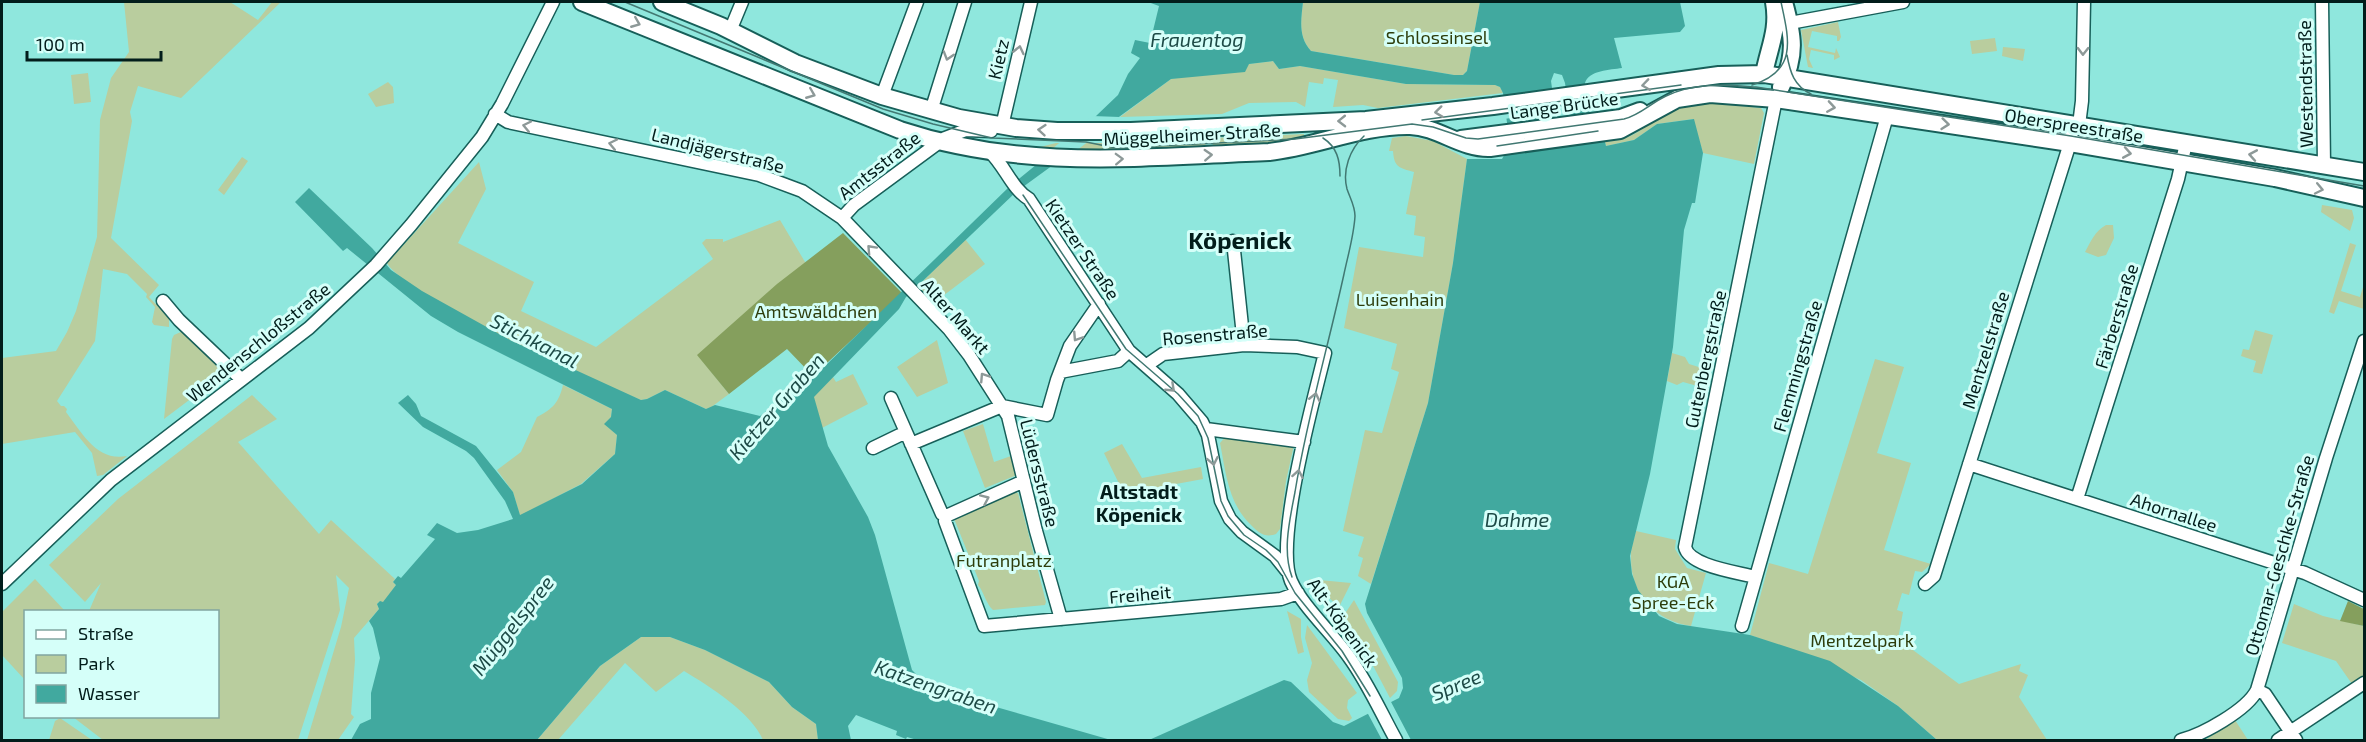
<svg xmlns="http://www.w3.org/2000/svg" width="2366" height="742" viewBox="0 0 2366 742" font-family="'Exo 2',sans-serif">
	<style>
		.green { fill: #b9cd9e }
		.forest { fill: #859f5d }
		.water { fill: #41a99f; fill-rule: evenodd }
		.pier { fill: #8fe7dd }
		.lines { fill: none; stroke-linecap: round; stroke-linejoin: round }
		.minor-casing { stroke: #175f59; stroke-width: 15 }
		.major-casing { stroke: #175f59; stroke-width: 20 }
		.minor { stroke: #fff; stroke-width: 12 }
		.major { stroke: #fff; stroke-width: 16 }
		.tram { stroke: #417872; stroke-width: 1.5 }
		.oneway { stroke: #8d9998 }
		.labels { text-anchor: middle; dominant-baseline: central; stroke-width: 6; stroke-linejoin: round; paint-order: stroke }
		.park-label { font-size: 18px; fill: #2d3d0b; stroke: #d5fff9 }
		.street-label { font-size: 18px; fill: #021d1b; stroke: #d5fff9 }
		.water-label { font-size: 20px; font-style: italic; fill: #1d4a46; stroke: #d5fff9 }
		.neighbourhood-label { font-size: 20px; font-weight: bold; fill: #021d1b; stroke: #d5fff9 }
		.district-label { font-size: 24px; font-weight: bold; fill: #021d1b; stroke: #d5fff9 }
	</style>
	<rect width="100%" height="100%" fill="#8fe7dd"/>
	<!-- green -->
	<path class="green" d="M124,2H230L258,20L272,2H281L181,98L138,86L130,112L132,121L111,238L159,285L149,297L169,318V327L154,325L152,322L155,307L146,297L147,294L127,274L103,269L95,341L57,401L61,406H64L67,409L66,412C82,433 97,462 127,456L103,475L97,476L92,453L75,432L2,444V358L56,351L67,332L76,311L97,237L100,120L111,78L129,52Z
		M1303,2H1480L1467,71L1463,75H1454L1311,51C1298,37 1301,20 1303,2Z
		M1838,22L1841,37L1839,41H1837V36L1812,31L1808,47L1835,53L1836,48L1840,57L1834,60V55L1811,50L1809,59L1813,68L1808,67L1801,30Z
		M1995,38L1997,51L1972,54L1970,41Z
		M2003,47L2025,49L2023,61L2002,56Z
		M1273,61L1279,69L1300,66L1406,84L1495,85L1500,87L1503,93L1378,108L1363,105L1333,107L1338,80L1324,78L1323,84L1309,82L1305,107L1296,102L1249,103L1222,114L1120,117L1171,79L1249,64Z
		M88,73L91,102L74,104L71,75Z
		M388,82L393,87L394,103L376,107L368,94Z
		M1702,102L1761,108L1764,113L1754,164L1703,153L1693,119L1657,124L1634,140L1606,146L1605,142C1638,139 1640,127 1666,114C1677,109 1691,105 1702,102Z
		M1304,134V140L1292,143L1213,149L1212,138Z
		M1406,136L1433,141L1467,159L1453,263L1428,403L1371,584L1358,576L1363,558L1358,556L1364,537L1343,531L1365,430L1382,433L1399,372L1391,369L1397,344L1344,328L1359,247L1423,257L1425,237L1414,235L1416,216L1406,214L1414,172C1399,168 1394,167 1393,151H1389L1392,138Z
		M1205,138L1206,149L1095,153L1036,148L1056,143H1122Z
		M242,157L248,161L224,195L218,190Z
		M479,162L486,189L458,243L534,282L521,311L596,347L713,259L702,243L706,239H723V242L780,220L811,272L698,355L729,394L710,408L706,409L665,390L647,399L641,400C598,383 404,295 387,263Z
		M2322,205L2352,210L2354,218L2350,231L2321,212Z
		M2106,225H2113L2114,238L2106,255L2098,257L2085,252C2091,241 2095,231 2106,225Z
		M965,239L985,264L935,302L918,286Z
		M2350,243L2356,245L2341,291L2360,297L2364,284V309L2339,301L2334,314L2329,312Z
		M2255,330L2273,335L2262,374L2253,372L2256,361L2241,356L2243,349L2249,350Z
		M183,331L225,373L164,419L172,339L174,335Z
		M937,340L948,383L917,397L897,367Z
		M1672,353L1685,357L1689,364L1705,369L1712,364L1706,395L1701,387L1683,382L1677,385L1667,381Z
		M1875,359L1904,367L1877,453L1911,463L1884,550L1931,564L1922,572L1915,571L1909,595L1902,593L1897,610L1903,612L1898,639L1959,684L2021,664L2019,671L2028,675L2019,697L2047,740H1937L1898,706L1861,680L1781,646L1750,635L1769,563L1808,574Z
		M853,374L868,404L822,428L813,397L833,377L836,382Z
		M563,385L612,409L611,417L605,424L617,435L615,454L581,484L520,516L513,492L497,470L521,452L537,417C553,409 559,402 563,385Z
		M252,395L277,419L238,442L319,534L331,520L395,579L393,582L396,585L383,603L380,601L377,604L379,609L354,638L355,660L351,714L354,717L338,740H307L341,627L349,588L336,575L340,610L298,740H103L73,717L218,716V612L89,611L101,583L85,602L49,565L118,499Z
		M983,424L994,462L1011,456L1017,475L985,488L963,431Z
		M1227,435L1294,445L1286,481L1280,529L1276,534C1265,538 1259,533 1251,525C1228,503 1226,473 1220,443Z
		M1122,444L1142,478L1201,467L1203,479L1149,489L1152,493L1128,502L1104,453Z
		M1012,491L1018,493L1046,602L1045,605L993,610C986,604 984,592 978,585L979,581L953,516Z
		M1636,531L1676,540L1675,549L1687,568L1706,573L1691,626C1656,621 1631,595 1631,559C1630,550 1634,540 1636,531Z
		M35,579L65,611L26,612L25,680L2,655V612Z
		M1309,579L1351,583L1339,607Z
		M1354,600L1398,682L1397,691L1390,698L1360,641L1342,618Z
		M2294,604L2323,616L2364,626V676L2352,684L2336,661L2282,643Z
		M1287,611L1301,619V637L1304,652L1298,654Z
		M1307,625L1357,693L1348,700L1347,708L1352,718L1349,721L1338,719L1309,692L1307,680L1312,663L1305,638Z
		M641,637H670L705,650L769,682L792,707L816,724L818,740H763C752,713 709,686 684,671L656,692L625,663L558,740H537L600,666Z
		M60,718L92,740H49L55,721Z
		M2235,720L2248,740H2205Z"/>
	<!-- forest -->
	<path class="forest" d="M843,233L902,293L813,376L787,349L729,394L697,355L777,284Z
		M2348,601L2364,609V626L2340,621Z"/>
	<!-- water -->
	<path class="water" d="M1148,2H1303C1301,20 1298,37 1311,51L1454,75H1463L1467,71L1480,2H1680L1685,26L1680,32L1614,38L1622,68C1610,70 1589,70 1585,83L1593,134L1605,142L1606,146L1634,140L1657,124L1694,119L1703,153L1695,203H1692L1684,230L1673,347L1650,474L1630,556L1632,574L1638,590L1659,616L1677,624L1750,635L1830,661L1898,706L1937,740H1149L1284,680L1291,682L1333,722L1344,726L1399,698L1403,688L1402,678L1367,613L1365,604L1428,403L1453,263L1467,159H1502L1510,145L1503,93L1500,87L1495,85L1406,84L1300,66L1279,69L1273,61L1249,64L1245,72L1171,79L1016,192L906,297L899,309L814,397L828,446L868,517L875,535L912,670L926,684L989,705L1111,740H917L907,737L906,739L896,735L897,731L856,715L848,726L851,740H818L816,724L792,707L769,682L705,650L670,637H641L600,666L537,740H351L360,724L371,719V693L380,658L373,628L369,621L379,609L377,604L380,601L383,602L396,585L393,582L398,576L401,578L435,539L427,535L437,523L457,533L478,530L513,519L505,501L474,458L466,451L423,427L398,403L408,395L416,404L421,416L476,446L513,492L520,515L582,484L615,454L617,435L604,424L611,417L612,409L458,332L431,316L347,248L343,251L295,202L309,188L372,248L391,270L422,291L510,340L641,400L647,399L665,390L706,409L715,405L760,416L823,368L1009,187L1096,116L1118,95L1128,74L1140,58L1131,53L1135,40L1150,43L1159,6ZM1554,73L1562,75L1565,83L1573,142L1560,145L1551,81Z"/>
	<!-- pier -->
	<path class="pier" d="M1555,88L1558,111L1504,119L1501,97Z
		M1092,116L1120,117L1072,154L1035,163Z
		M1390,700L1411,740H1382L1367,712Z"/>
	<g class="lines">
		<defs>
			<path id="minor" d="M2322,2L2324,166
				M1790,23L1903,2
				M730,31L742,2
				M882,96L917,2
				M931,111L965,2
				M495,114L508,122L759,175L802,191L842,218L949,329L969,355L1008,416L1036,531L1061,619
				M2079,125L2082,101L2084,2
				M1002,126L1031,2
				M990,152C1005,166 1012,189 1029,199L1129,351L1178,394L1202,422L1208,435L1221,501L1230,519L1242,532L1275,556L1287,571
				M842,218L854,205L945,138L966,130L991,131
				M1233,241L1244,345
				M163,301L179,320L241,379
				M1147,365L1163,354L1244,345L1297,347L1325,353C1314,399 1274,541 1291,581C1302,606 1333,634 1349,657C1368,683 1381,713 1396,740
				M1060,372L1118,361L1129,351
				M891,398L942,514L946,516L945,521L984,626L1281,599L1298,593
				M1206,429L1304,442
				M911,444L1002,406L1047,415L1057,380L1070,346L1099,304
				M873,448L906,432
				M1969,464L2305,573L2364,600
				M2077,499L2178,179L2186,143
				M946,516L1024,481
				M1755,577C1737,572 1689,566 1685,547L1776,99
				M2,584L111,480L309,328L376,265L411,225L482,137L502,104L553,2
				M1925,584L1934,576L2070,143L2073,124
				M1742,626L1887,116
				M2257,690L2265,694L2296,740
				M2181,740C2202,735 2247,710 2257,690L2326,458L2364,341
				M2278,740L2364,683"/>
			<path id="major" d="M582,2L900,130C1024,171 1141,157 1269,152C1316,147 1362,125 1410,126C1439,127 1461,149 1490,148L1620,130L1677,99L1710,94L1776,99L2070,143L2275,178L2364,198
				M662,2L721,26L795,63L882,96L959,118L1016,128L1057,131H1131L1366,120L1493,106L1719,75L1764,74L2364,172
				M1764,74C1769,47 1779,30 1774,2
				M1781,87C1797,55 1793,35 1784,2
				M1461,139L1621,118L1640,111"/>
		</defs>
		<!-- minor casing -->
		<use href="#minor" class="minor-casing"/>
		<!-- major casing -->
		<use href="#major" class="major-casing"/>
		<!-- minor -->
		<use href="#minor" class="minor"/>
		<!-- major -->
		<use href="#major" class="major"/>
		<!-- tram -->
		<path class="tram" d="M613,2H615
			M625,2L883,109L933,124L992,138L1086,142L1116,148L1295,139L1412,124L1433,127L1466,138L1478,139L1624,119C1640,115 1651,103 1666,96C1694,82 1725,85 1756,87L2071,136L2364,186
			M1787,55C1790,72 1794,86 1811,94
			M1752,85C1798,71 1789,39 1781,2
			M1422,120L1681,85
			M1323,138C1337,147 1340,160 1340,176
			M1497,146L1598,131
			M1023,195L1126,349L1178,394L1198,416L1208,438L1221,501L1228,516L1244,535L1266,550L1278,562L1295,593L1342,651L1370,696
			M1292,577C1282,550 1290,519 1295,492C1307,418 1328,347 1344,274C1348,255 1354,235 1355,216C1355,206 1350,198 1347,189C1342,170 1350,149 1364,136"/>
	</g>
	<!-- one-way arrows -->
	<defs><path id="oneway-chevron" d="M-2-3.5L2.5 0L-2 3.5" fill="none" stroke-width="1.6" stroke-linecap="round" stroke-linejoin="round" transform="scale(1.5)"/></defs>
	<g class="oneway">
		<use href="#oneway-chevron" transform="translate(636 23) rotate(22)"/>
		<use href="#oneway-chevron" transform="translate(1019 50) rotate(-77)"/>
		<use href="#oneway-chevron" transform="translate(2083 51) rotate(91)"/>
		<use href="#oneway-chevron" transform="translate(948 56) rotate(107)"/>
		<use href="#oneway-chevron" transform="translate(1646 85) rotate(172)"/>
		<use href="#oneway-chevron" transform="translate(811 94) rotate(22)"/>
		<use href="#oneway-chevron" transform="translate(1831 107) rotate(9)"/>
		<use href="#oneway-chevron" transform="translate(1439 112) rotate(173)"/>
		<use href="#oneway-chevron" transform="translate(1342 121) rotate(179)"/>
		<use href="#oneway-chevron" transform="translate(1945 124) rotate(6)"/>
		<use href="#oneway-chevron" transform="translate(527 126) rotate(-168)"/>
		<use href="#oneway-chevron" transform="translate(1042 130) rotate(-175)"/>
		<use href="#oneway-chevron" transform="translate(613 144) rotate(-168)"/>
		<use href="#oneway-chevron" transform="translate(2127 153) rotate(10)"/>
		<use href="#oneway-chevron" transform="translate(1208 155) rotate(-3)"/>
		<use href="#oneway-chevron" transform="translate(2253 155) rotate(-170)"/>
		<use href="#oneway-chevron" transform="translate(1119 159) rotate(-2)"/>
		<use href="#oneway-chevron" transform="translate(2319 189) rotate(12)"/>
		<use href="#oneway-chevron" transform="translate(871 249) rotate(-133)"/>
		<use href="#oneway-chevron" transform="translate(1077 337) rotate(123)"/>
		<use href="#oneway-chevron" transform="translate(984 377) rotate(-123)"/>
		<use href="#oneway-chevron" transform="translate(1171 388) rotate(43)"/>
		<use href="#oneway-chevron" transform="translate(1315 397) rotate(-77)"/>
		<use href="#oneway-chevron" transform="translate(1213 461) rotate(79)"/>
		<use href="#oneway-chevron" transform="translate(1298 474) rotate(-80)"/>
		<use href="#oneway-chevron" transform="translate(985 499) rotate(-24)"/>
	</g>
	<g class="labels">
		<!-- park labels -->
		<g class="park-label">
			<text x="1437" y="37">Schlossinsel</text>
			<text x="1400" y="299">Luisenhain</text>
			<text x="816" y="311">Amtswäldchen</text>
			<text x="1004" y="560">Futranplatz</text>
			<text x="1673" y="581">KGA<tspan x="1673" dy="21">Spree-Eck</tspan></text>
			<text x="1862" y="640">Mentzelpark</text>
		</g>
		<!-- street labels -->
		<g class="street-label">
			<text transform="translate(998 59) rotate(-77)">Kietz</text>
			<text transform="translate(2305 84) rotate(-91)">Westendstraße</text>
			<text transform="translate(1564 105) rotate(-8)">Lange Brücke</text>
			<text transform="translate(2074 125) rotate(9)">Oberspreestraße</text>
			<text transform="translate(1192 134) rotate(-3)">Müggelheimer Straße</text>
			<text transform="translate(718 150) rotate(14)">Landjägerstraße</text>
			<text transform="translate(879 165) rotate(-38)">Amtsstraße</text>
			<text transform="translate(1083 249) rotate(56)">Kietzer Straße</text>
			<text transform="translate(956 316) rotate(49)">Alter Markt</text>
			<text transform="translate(2116 316) rotate(-73)">Färberstraße</text>
			<text transform="translate(1215 334) rotate(-5)">Rosenstraße</text>
			<text transform="translate(258 342) rotate(-39)">Wendenschloßstraße</text>
			<text transform="translate(1985 350) rotate(-73)">Mentzelstraße</text>
			<text transform="translate(1705 359) rotate(-78)">Gutenbergstraße</text>
			<text transform="translate(1797 366) rotate(-74)">Flemmingstraße</text>
			<text transform="translate(1040 473) rotate(76)">Lüdersstraße</text>
			<text transform="translate(2174 512) rotate(18)">Ahornallee</text>
			<text transform="translate(2279 555) rotate(-74)">Ottomar-Geschke-Straße</text>
			<text transform="translate(1140 594) rotate(-5)">Freiheit</text>
			<text transform="translate(1343 622) rotate(54)">Alt-Köpenick</text>
		</g>
		<!-- water labels -->
		<g class="water-label">
			<text x="1197" y="39">Frauentog</text>
			<text transform="translate(535 340) rotate(27)">Stichkanal</text>
			<text transform="translate(776 406) rotate(-49)">Kietzer Graben</text>
			<text x="1517" y="519">Dahme</text>
			<text transform="translate(512 625) rotate(-52)">Müggelspree</text>
			<text transform="translate(1456 684) rotate(-22)">Spree</text>
			<text transform="translate(936 686) rotate(19)">Katzengraben</text>
		</g>
		<!-- neighbourhood labels -->
		<g class="neighbourhood-label">
			<text x="1139" y="491">Altstadt<tspan x="1139" dy="23">Köpenick</tspan></text>
		</g>
		<!-- district labels -->
		<g class="district-label">
			<text x="1240" y="239">Köpenick</text>
		</g>
	</g>
	<!-- border -->
	<rect width="2366" height="742" fill="none" stroke="#021d1b" stroke-width="6"/>
	<!-- legend -->
	<rect x="24" y="610" width="195" height="108" fill="#d5fff9" stroke="#81a5a0" stroke-width="1.5"/>
	<rect x="36" y="630" width="30" height="9" fill="#ffffff" stroke="#81a5a0" stroke-width="1.5"/>
	<text x="78" y="640" font-size="18" fill="#021d1b">Straße</text>
	<rect x="36" y="655" width="30" height="18" fill="#b9cd9e" stroke="#81a5a0" stroke-width="1.5"/>
	<text x="78" y="670" font-size="18" fill="#021d1b">Park</text>
	<rect x="36" y="685" width="30" height="18" fill="#41a99f" stroke="#81a5a0" stroke-width="1.5"/>
	<text x="78" y="700" font-size="18" fill="#021d1b">Wasser</text>
	<!-- scale -->
	<path d="M27 51v9h134v-9" fill="none" stroke="#021d1b" stroke-width="3"/>
	<text x="36" y="51" font-size="18" fill="#021d1b" stroke="#d5fff9" stroke-width="4.5" paint-order="stroke">100 m</text>
</svg>
